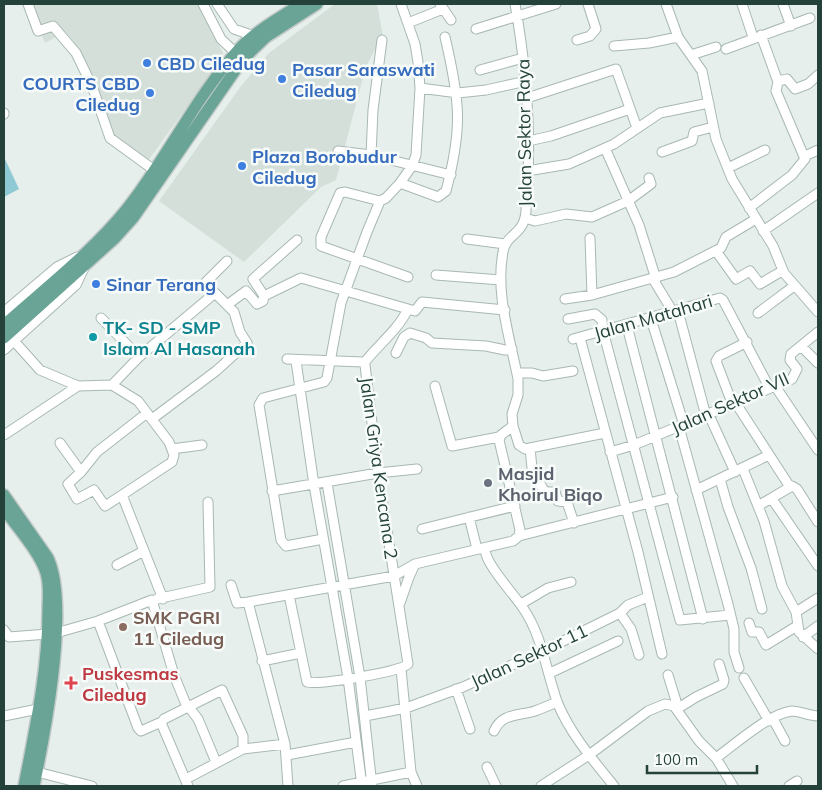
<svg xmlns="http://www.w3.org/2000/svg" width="822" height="790" viewBox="0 0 822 790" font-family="Mulish,sans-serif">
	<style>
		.built { fill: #d4dfda }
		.water { fill: #8fc9d3 }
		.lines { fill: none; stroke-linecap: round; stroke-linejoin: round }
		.minor-casing { stroke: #a8b8b2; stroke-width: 11 }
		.major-casing { stroke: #c2cac8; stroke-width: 14 }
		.minor { stroke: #fff; stroke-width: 9 }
		.major { stroke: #6aa496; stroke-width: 11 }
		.shop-dot { fill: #3f7fe0; stroke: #f7fbf9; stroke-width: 2 }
		.culture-dot { fill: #0f9aa8; stroke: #f7fbf9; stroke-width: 2 }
		.worship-dot { fill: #6b7280; stroke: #f7fbf9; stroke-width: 2 }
		.education-dot { fill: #8d6e63; stroke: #f7fbf9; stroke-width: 2 }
		.health-dot { fill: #e0444e; stroke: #f7fbf9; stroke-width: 2 }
		.labels { text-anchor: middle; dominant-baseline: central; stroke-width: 5; stroke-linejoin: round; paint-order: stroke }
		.shop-label { font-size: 18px; font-weight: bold; fill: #366cbe; stroke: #f7fbf9; text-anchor: start }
		.street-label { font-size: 18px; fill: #24423a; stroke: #f7fbf9 }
		.culture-label { font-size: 18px; font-weight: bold; fill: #0d838f; stroke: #f7fbf9; text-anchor: start }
		.worship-label { font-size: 18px; font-weight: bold; fill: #5b616d; stroke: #f7fbf9; text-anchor: start }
		.education-label { font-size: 18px; font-weight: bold; fill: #785e54; stroke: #f7fbf9; text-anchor: start }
		.health-label { font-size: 18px; font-weight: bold; fill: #be3a42; stroke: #f7fbf9; text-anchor: start }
	</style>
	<rect width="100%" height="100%" fill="#e6efeb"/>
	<!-- built -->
	<path class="built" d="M29,4H198L223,53L222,58L148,161L102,129L98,96L73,40L65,32L45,43Z
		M335,4H377L383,36L366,66L336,180L321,187L244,262L159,201L241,86L269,53Z"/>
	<!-- water -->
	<path class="water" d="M4,157L19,189L4,197Z"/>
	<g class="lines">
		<defs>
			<path id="minor" d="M28,4L38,31L53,26L76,53L92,86L110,138L154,170
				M203,4L221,39L241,58
				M217,4L234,29L254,36
				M440,4L451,20
				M666,4L678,37L702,71L716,139L732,179L773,246L784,273L818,312
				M742,4L753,37
				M783,4L791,26
				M408,23L443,9
				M476,29L556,4
				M577,40L590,36L596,29L588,4
				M614,46L649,43L678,37
				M726,49L810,18
				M691,55L716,47
				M480,70L523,58
				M778,81L787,79L795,89L808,84L818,75
				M420,88L458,93L486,90L526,81
				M527,98L616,69L637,128
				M4,113V114
				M528,141L551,136L630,109
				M605,148L639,225L656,279
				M338,151L371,155L451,175
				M662,152L692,141L694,132L713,127
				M371,155L373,110L382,40
				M805,156L818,150
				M728,168L765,150
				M527,171L569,164L614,144L660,113L709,103
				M400,183L438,197L446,191C463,127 460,101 445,37
				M380,201L345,192L340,193L321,237V246L408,277
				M749,208L792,175L805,159L776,91L778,82L761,35
				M525,218L535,221L566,214L592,217L628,201L651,184L649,178
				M763,231L818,193
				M590,238L592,295
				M467,239L505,244
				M297,240L253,279L264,296L301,278L415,311L422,302L505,310
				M716,251L736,279L750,271L760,284L782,271
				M436,275L501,280
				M653,279L673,312
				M565,299L592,295L674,272L721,248L726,237L756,219
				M227,305L246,291L257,304L263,301L264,296
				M678,311L706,416
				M4,312L57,267L77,257
				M758,313L794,286
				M101,318L139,357
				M568,319L595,314L602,320L603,331L680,620L730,615
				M651,319L684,425
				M627,326L703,619
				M580,338L638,552L662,654
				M573,339L720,298L723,300L769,387
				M14,341L40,370L78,386
				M801,346L818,363
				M4,350L76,285L84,268
				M396,353L404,337L410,333L426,338L432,343L486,346L505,350L512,349
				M287,359L363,362L365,365L378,473L408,664C401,672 320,685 307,682L289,595
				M296,361L314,485L348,678L362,786
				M364,363C378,345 398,330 408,309
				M517,373H532L543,376L573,371
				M112,385L139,357L215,293L206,282L227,261
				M435,386L452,446L499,437
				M775,386L818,450
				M735,402L790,487
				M732,403L716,361L719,356L747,342
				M709,415L735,472
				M152,419L216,371L247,343L240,332L234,312L215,293
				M513,426L519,445L525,449L605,433
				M679,427L728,604L734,629V652L739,668
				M4,435L78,386L112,385L138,401L169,442L174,455L172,462L122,495L163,599
				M60,443L81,472L97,452L147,413
				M530,448L532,468L543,489L547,492H555L558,501L567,502L574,523
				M172,449L202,445
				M610,452L634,445L792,379L797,369L790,360L791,354L818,332
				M743,469L764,521L782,586L796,612L799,632L818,649
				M81,472L68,484L77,499L94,490L105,506L122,495
				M720,479L728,507L751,568L762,609
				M327,483L360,677L372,786
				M696,490L769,455
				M272,491L378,473L417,469
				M772,499L818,566
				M758,506L792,486L797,489L818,522
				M469,517L477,549
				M422,529L515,506
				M519,536L673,497
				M323,539L286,546L281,540L259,405L263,398L324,382L327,378L341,303L367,232L380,201L386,198L400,183L412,166L416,155L420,88L418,62L415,44L401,4
				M485,548C484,563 514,594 523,608C543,637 546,672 558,704C571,735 594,761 614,786
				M117,565L144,551
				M231,585L237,603L248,602L394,576L415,564L513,541L519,536L520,530L499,440L501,435L513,426L512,414L518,395V379C510,338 495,293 503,252C506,233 524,236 526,211C532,143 527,71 515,4
				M157,599L210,587L208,502
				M248,602L285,744L288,786
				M400,603L409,577L415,564
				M521,604L548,588L571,582
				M796,612L818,598
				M620,613L631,629L639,655
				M98,621L152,600L174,675L185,702L198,719L216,762
				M749,623L752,632H759L766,645L797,626
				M4,630L9,637L48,634
				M56,633L98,621L138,728L141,731L159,723L162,725L188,786
				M803,637L818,626
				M262,661L301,653
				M401,669L411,772L417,786
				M550,673L618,641
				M668,675L676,701L674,706
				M744,678L769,721
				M456,689L470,729
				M677,709L696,697L723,684L724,680L719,664
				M4,716L38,709
				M365,716L406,708L463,687L543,651L620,613L628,605L648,597
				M773,719L785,741
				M161,723L164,719L222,690L243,736V749
				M494,731C502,713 518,716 535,711C543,708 550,705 557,702
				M287,755L356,742
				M716,758C734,745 770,713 792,711C800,711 809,716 818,716
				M487,767L496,786
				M37,772L92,786
				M186,779L243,749L285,744
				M343,786L411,772
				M541,786L589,755L648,711L665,704L674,706L699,741L716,758L733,786
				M789,786L797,781"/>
			<path id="major" d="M4,325C45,288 91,253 126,210C167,159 195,97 240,48C257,30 281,17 301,4
				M4,338L114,239L133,218L243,59L266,37L317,4
				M4,495L48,558C70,605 45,733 34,786
				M4,509C17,527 40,553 46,573C50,585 48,599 48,611C48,670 35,729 24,786"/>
		</defs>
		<!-- minor casing -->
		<use href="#minor" class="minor-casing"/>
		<!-- major casing -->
		<use href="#major" class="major-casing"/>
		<!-- minor -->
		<use href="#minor" class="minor"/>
		<!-- major -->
		<use href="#major" class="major"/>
	</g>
	<!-- markers -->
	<g class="shop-dot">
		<circle cx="147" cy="63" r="5"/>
		<circle cx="282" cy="79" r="5"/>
		<circle cx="150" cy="93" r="5"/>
		<circle cx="242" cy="166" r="5"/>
		<circle cx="96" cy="284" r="5"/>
	</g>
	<circle class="culture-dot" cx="93" cy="337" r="5"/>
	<circle class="worship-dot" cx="488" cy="483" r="5"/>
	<circle class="education-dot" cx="123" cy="627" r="5"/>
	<path class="health-dot" d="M68.5 675.5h5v5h5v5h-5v5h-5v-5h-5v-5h5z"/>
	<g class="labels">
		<!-- shop labels -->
		<g class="shop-label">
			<text x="157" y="63">CBD Ciledug</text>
			<text x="292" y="69">Pasar Saraswati<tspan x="292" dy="21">Ciledug</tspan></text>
			<text x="140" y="83" text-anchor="end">COURTS CBD<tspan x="140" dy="21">Ciledug</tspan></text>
			<text x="252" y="156">Plaza Borobudur<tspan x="252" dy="21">Ciledug</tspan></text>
			<text x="106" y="284">Sinar Terang</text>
		</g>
		<!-- street labels -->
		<g class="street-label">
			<text transform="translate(524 133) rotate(-91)">Jalan Sektor Raya</text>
			<text transform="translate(653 317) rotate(-16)">Jalan Matahari</text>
			<text transform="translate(730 403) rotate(-24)">Jalan Sektor VII</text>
			<text transform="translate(379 468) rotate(82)">Jalan Griya Kencana 2</text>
			<text transform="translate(529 656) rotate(-25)">Jalan Sektor 11</text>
		</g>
		<!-- culture labels -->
		<g class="culture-label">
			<text x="103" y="327">TK- SD - SMP<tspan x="103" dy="21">Islam Al Hasanah</tspan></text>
		</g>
		<!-- worship labels -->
		<g class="worship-label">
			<text x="498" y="473">Masjid<tspan x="498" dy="21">Khoirul Biqo</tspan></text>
		</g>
		<!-- education labels -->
		<g class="education-label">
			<text x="133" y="617">SMK PGRI<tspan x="133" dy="21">11 Ciledug</tspan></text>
		</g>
		<!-- health labels -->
		<g class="health-label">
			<text x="82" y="673">Puskesmas<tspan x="82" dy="21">Ciledug</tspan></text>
		</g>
	</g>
	<!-- border -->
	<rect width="822" height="790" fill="none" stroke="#24423a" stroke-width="10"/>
	<!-- scale -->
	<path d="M647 765v8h110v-8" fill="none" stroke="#24423a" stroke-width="2.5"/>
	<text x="654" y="765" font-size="15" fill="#24423a" stroke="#f7fbf9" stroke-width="4" paint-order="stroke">100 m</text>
</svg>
